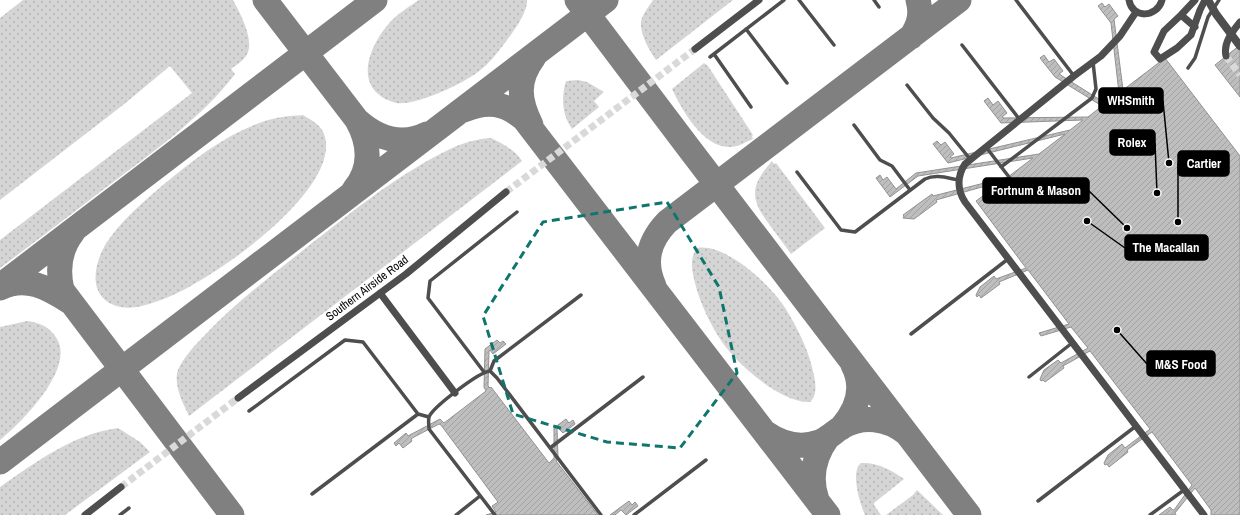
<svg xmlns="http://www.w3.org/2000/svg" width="1240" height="515" viewBox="0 0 1240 515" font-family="'Archivo Narrow',sans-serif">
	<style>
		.grass { fill: url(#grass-dots) }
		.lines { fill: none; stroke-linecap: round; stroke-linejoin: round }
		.taxiway { stroke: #808080; stroke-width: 25 }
		.building { fill: url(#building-hatch); stroke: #929292 }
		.minor-tunnel { stroke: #d9d9d9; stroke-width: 7; stroke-dasharray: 7 3.5; stroke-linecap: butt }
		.service { stroke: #4e4e4e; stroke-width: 3.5 }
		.minor { stroke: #4e4e4e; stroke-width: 7 }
		.tertiary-bridge { stroke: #4e4e4e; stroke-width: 8 }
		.marked { fill: none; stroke: #0f766e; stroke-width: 3; stroke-dasharray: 8 5; stroke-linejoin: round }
		.labels { text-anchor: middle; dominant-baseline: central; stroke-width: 3; stroke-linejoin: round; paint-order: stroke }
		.street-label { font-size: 12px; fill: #000; stroke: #fff }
		.leader { fill: none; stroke: #000; stroke-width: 1.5 }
		.callout-dot { fill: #000; stroke: #fff; stroke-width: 1.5 }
		.callout { fill: #000; stroke: #000; stroke-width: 1.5 }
		.callout-label { font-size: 13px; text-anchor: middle; font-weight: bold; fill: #fff }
	</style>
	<defs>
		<pattern id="grass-dots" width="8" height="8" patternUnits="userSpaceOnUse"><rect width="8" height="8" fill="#d5d5d5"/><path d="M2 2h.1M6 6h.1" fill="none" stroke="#b5b5b5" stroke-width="1.8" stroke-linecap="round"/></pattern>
		<pattern id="building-hatch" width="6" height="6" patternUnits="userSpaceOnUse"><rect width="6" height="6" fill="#bebebe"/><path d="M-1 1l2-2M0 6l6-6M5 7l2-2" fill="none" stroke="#a2a2a2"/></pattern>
	</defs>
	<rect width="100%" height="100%" fill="#fff"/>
	<!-- grass -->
	<path class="grass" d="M23,0H233C240,13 256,42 246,56C243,61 236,65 231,69L235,74C200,120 150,154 104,189C70,215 35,242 0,268V240L192,93L170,66L123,105L0,200V18Z
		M419,0H527C528,11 514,31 507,40C498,52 490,63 478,72C462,84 416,106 396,103C389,101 382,98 377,93C356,73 375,38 392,20C399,13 410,6 419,0Z
		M653,0H733L656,60C649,50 640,34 641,22C642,15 649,6 653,0Z
		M704,63L708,66L753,135L752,136L753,139C746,142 738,147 730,147C703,148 682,110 672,89Z
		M578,80L587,82L604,92L594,101L599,107L572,129C562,114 561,98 566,81Z
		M303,115C311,120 321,125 324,134C345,189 206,285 161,300C149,304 134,310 121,307C86,300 93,264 107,242C122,220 143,202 163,185C193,160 225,135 262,122C276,117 289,116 303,115Z
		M491,138C503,144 515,150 522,161L189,416C183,403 173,385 178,370C183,358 194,346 203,337C230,308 261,284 292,259C342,220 391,178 448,150C462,143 476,139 491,138Z
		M772,161L774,164L776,163L825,228L791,254C784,244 776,234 769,224C749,198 751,185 772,161Z
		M697,248C727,243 773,287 787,311C799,331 810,353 814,376C816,384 817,396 810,402C781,403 738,365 722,342C710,324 700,303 695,283C692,271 689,259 697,248Z
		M27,321C41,323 50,327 57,339C75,369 21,423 0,440V327Z
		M118,428L140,442L150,452L65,515H0V487C36,462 73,434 118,428Z
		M861,463C876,462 892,470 904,479L874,503V505L881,515H865C860,504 850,472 861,463Z
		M917,490L943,515H886L913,495Z"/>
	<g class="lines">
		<!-- taxiway -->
		<path class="taxiway" d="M265,0L357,120C370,143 372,169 354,190
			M577,0L688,147L969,515
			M911,37C919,25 922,14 918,0
			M464,110C488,100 505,103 524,119L828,515
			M357,120C377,138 401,147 427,134
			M531,125C519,100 516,81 534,57
			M73,232C59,250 57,269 62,290L232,515
			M0,286L375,0
			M654,286C643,261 649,241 667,222L959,0
			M0,288C26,275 48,288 70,302
			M841,428C857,410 865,388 853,365
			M766,433C782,444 800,449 819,442C828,439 834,432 842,427C863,415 887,418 906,433
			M0,462L606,0
			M817,500C809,477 814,456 828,437"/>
	</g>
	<!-- building -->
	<path class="building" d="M1102,3L1105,7L1109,4L1118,16L1114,19L1123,90L1165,58L1240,156V515H1211V510L1195,488L1175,513L1176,515H1159L1170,507L1173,510H1174L1192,485L1152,432L1127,450L1128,452L1109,467L1107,464L1105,465L1104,463L1108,455L1122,444L1125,448L1150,429L1090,351L1063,366L1064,368L1045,382L1043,380L1041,381L1040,379L1044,370L1058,360L1061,363L1088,348L1071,327L1041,336L1039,333L1069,324L1028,270L999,282L1000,284L981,298L979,295L977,297L976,295L980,287L994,276L996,279L1026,268L976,201L1003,181L936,200L937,202L914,219L903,218L904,216L903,215L932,194L933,196L1008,177L1033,158L918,176L890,197L876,178L880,175L883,180L887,177L896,189L916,173L1039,154L1065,134L948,163L933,144L937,141L941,145L945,142L954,154L950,157L951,158L1070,130L1083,120L1001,123L984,101L988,98L993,105L998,101L1007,113L1002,117L1004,118L1088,117L1102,106L1055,77L1040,58L1044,55L1049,62L1054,59L1063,71L1059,74L1105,103L1119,93L1111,23L1098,6Z
		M1240,45V97L1215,65Z
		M497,340L500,343L503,341L506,344L493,354L490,350L489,351L488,386L490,388L491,387L549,463L554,458V428L566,419L569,423L573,420L575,424L563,433L558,428L557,429L558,458L556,461L598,515H486L496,512L492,506L498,502L441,425L439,424L414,437L411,439L412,441L403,448L399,443L396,446L394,443L406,433L408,436L440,419L444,423L486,391L484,387L485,349Z
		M629,501L632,505L635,502L638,506L626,515L621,510L615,515H610Z"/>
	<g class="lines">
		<!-- minor-tunnel -->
		<path class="minor-tunnel" d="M1226,56L1240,75
			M506,192L695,49
			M121,487L238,398"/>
		<!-- service -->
		<path class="service" d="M799,0L834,45
			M874,0L879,7
			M1016,0L1074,76
			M746,29L787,83
			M962,45L1020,120
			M714,54L751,107
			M710,57L784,0
			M1188,68L1195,58L1208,17L1219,0
			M907,85L933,118L949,133L970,159
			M854,125L880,160L892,166L910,190
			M986,147L1009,177
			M1001,167L1092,98L1096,89L1093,62
			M797,172L841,230L855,232L925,179C936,174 947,178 959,180
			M911,334L1008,259
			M490,371L494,361L581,295
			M484,372L428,298L430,281L517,212
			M1029,377L1072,343
			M249,411L345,340L363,342L418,414L429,417
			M550,448L643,377
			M312,494L418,414
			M1038,501L1136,426
			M120,515L129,508
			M456,515L480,496
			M495,515L429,429C429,425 428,421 429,417C433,407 479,372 490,371L497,378L601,515
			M634,515L706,460
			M1150,515L1184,490"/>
		<!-- minor -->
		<path class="minor" d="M1129,0C1132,19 1157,18 1162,0
			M1195,0L1181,15L1164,31L1154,52L1160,59L1177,48L1191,35L1200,10L1205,0
			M1136,12L1120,36L1101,56L1074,76L965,164C957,176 957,190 965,202L1204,515
			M1181,15L1195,27
			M695,49L759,0
			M1226,56C1223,43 1232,32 1240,22
			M380,293L455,393
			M238,398L406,274L506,192
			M85,515L121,487"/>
		<!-- tertiary-bridge -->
		<path class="tertiary-bridge" d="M1208,0L1216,14L1240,46"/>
	</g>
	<!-- marked area -->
	<path class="marked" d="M667,202L719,287L737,373L680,448L607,442L513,414L483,316L543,222Z"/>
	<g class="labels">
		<!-- street labels -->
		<g class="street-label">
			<text transform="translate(367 288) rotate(-37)">Southern Airside Road</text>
		</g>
	</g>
	<!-- callouts -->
	<path class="leader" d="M1169 163L1163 101M1157 193L1155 143M1178 222L1178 163M1127 228L1089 191M1087 221L1125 248M1117 330L1147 364"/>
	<g class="callout-dot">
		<circle cx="1169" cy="163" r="4"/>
		<circle cx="1157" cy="193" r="4"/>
		<circle cx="1178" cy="222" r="4"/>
		<circle cx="1127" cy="228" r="4"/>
		<circle cx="1087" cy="221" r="4"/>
		<circle cx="1117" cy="330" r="4"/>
	</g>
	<g class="callout">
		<rect x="1099" y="88" width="64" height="25" rx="4"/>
		<rect x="1110" y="130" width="45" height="25" rx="4"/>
		<rect x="1178" y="151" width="51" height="25" rx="4"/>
		<rect x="983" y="178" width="106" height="25" rx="4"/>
		<rect x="1125" y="235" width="83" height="25" rx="4"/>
		<rect x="1147" y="351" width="68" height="25" rx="4"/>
	</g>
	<g class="callout-label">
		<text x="1131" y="105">WHSmith</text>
		<text x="1132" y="147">Rolex</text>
		<text x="1204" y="168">Cartier</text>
		<text x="1036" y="195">Fortnum &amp; Mason</text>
		<text x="1166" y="252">The Macallan</text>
		<text x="1181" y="369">M&amp;S Food</text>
	</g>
</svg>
